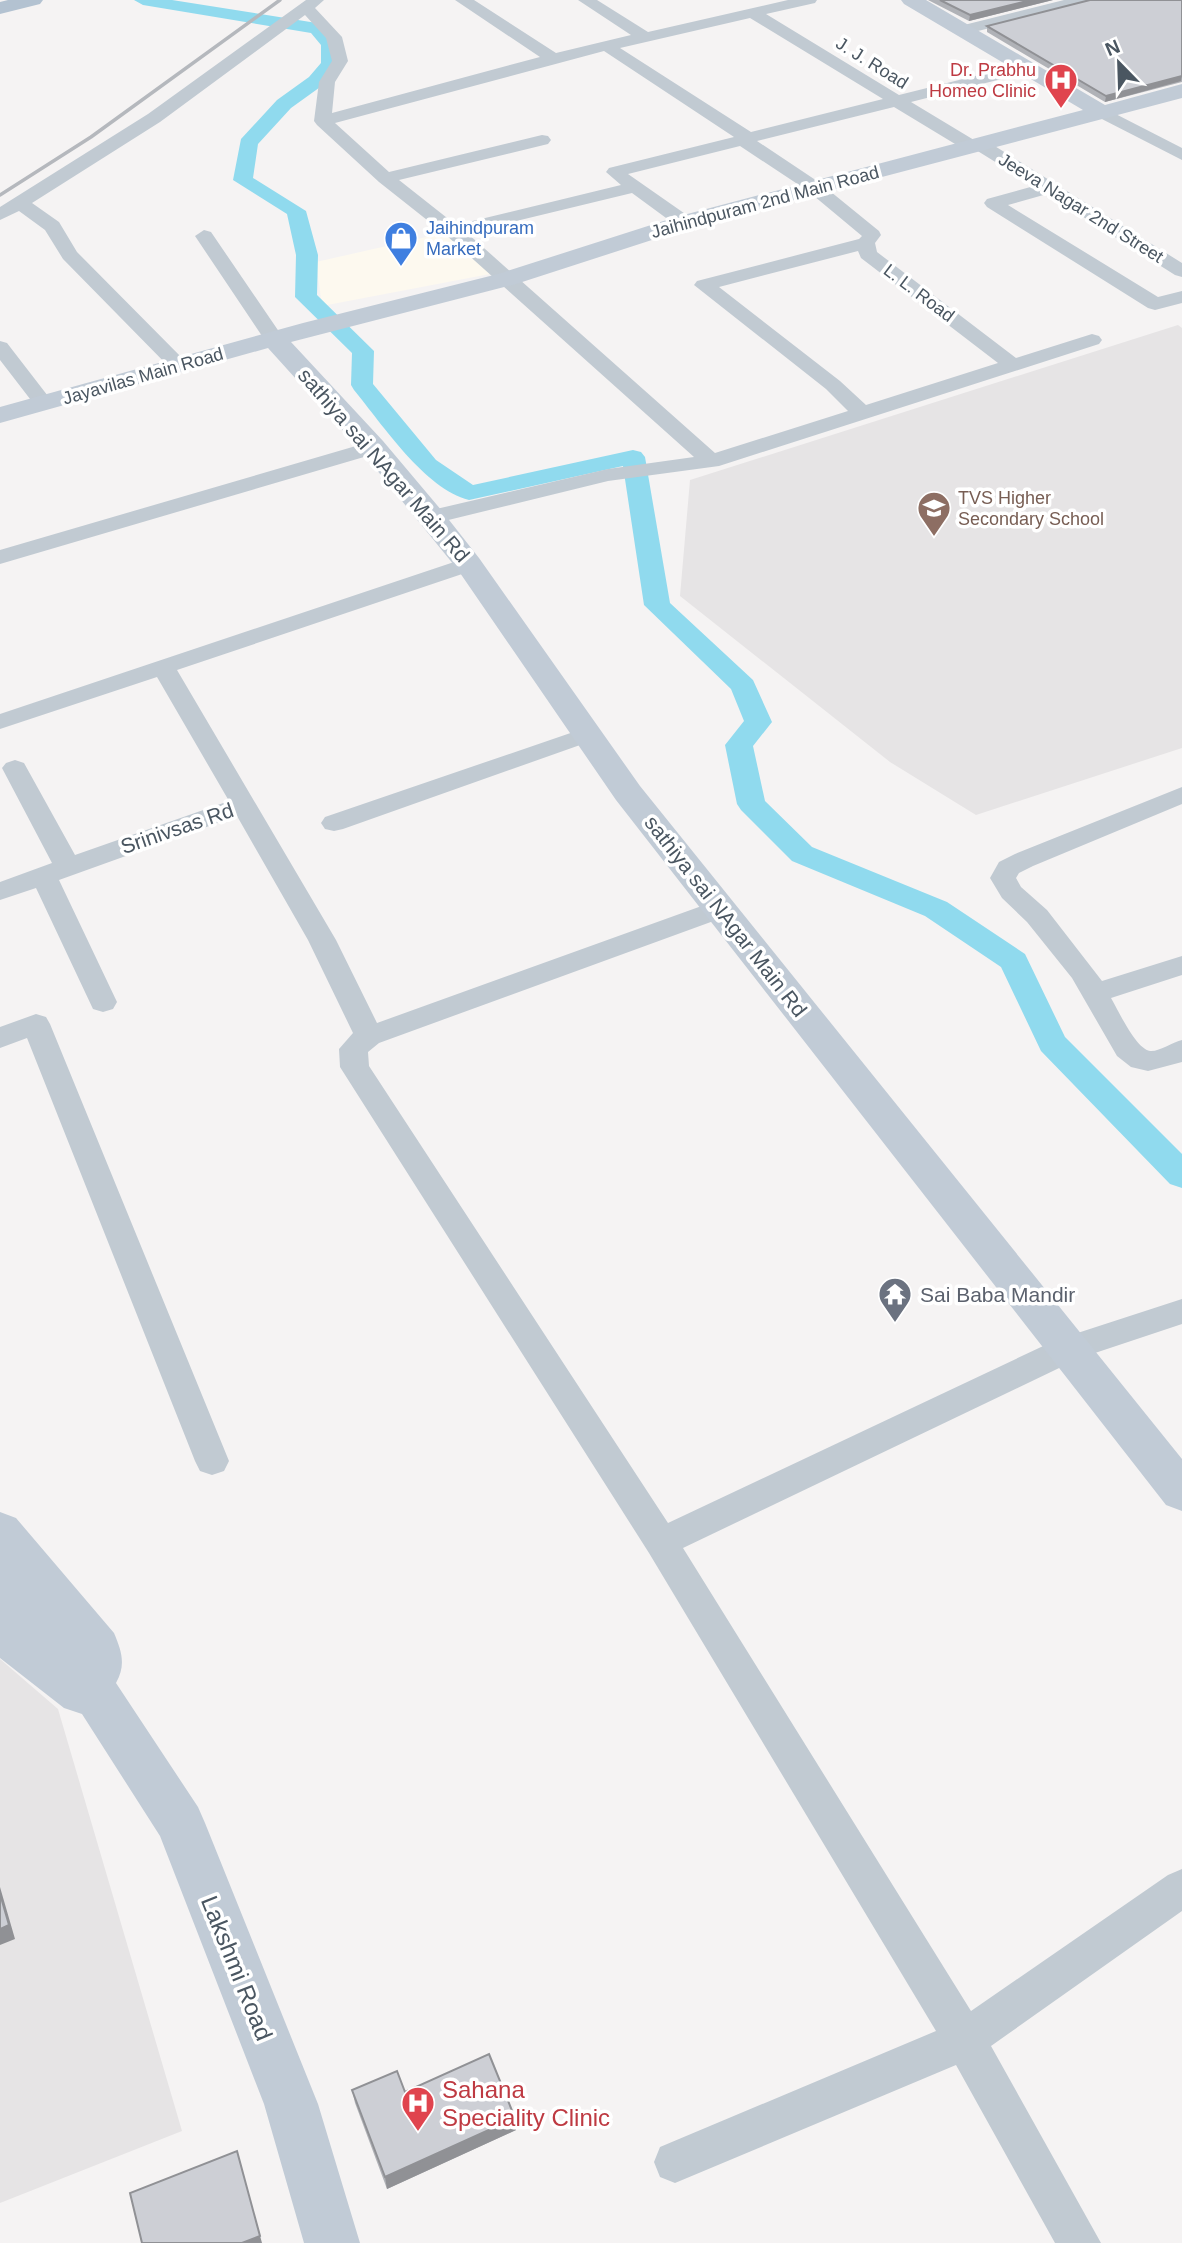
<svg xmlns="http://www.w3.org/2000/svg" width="1182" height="2243" viewBox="0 0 1182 2243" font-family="Helvetica,sans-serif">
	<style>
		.commercial { fill: #fdf9ef }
		.education { fill: #e6e4e5 }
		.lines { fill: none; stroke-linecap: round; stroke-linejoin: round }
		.canal { fill: #90daee; fill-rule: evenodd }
		.street { fill: #c1cad2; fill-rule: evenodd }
		.secondary { fill: #c1cbd6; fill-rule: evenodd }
		.primary { fill: #b3c2d1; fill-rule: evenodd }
		.rail { stroke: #b5b8bd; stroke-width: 3.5 }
		.wall { fill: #b0b2b7 }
		.shaded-wall { fill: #909195 }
		.building { fill: #cdcfd5; stroke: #909195; stroke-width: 2 }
		.labels { text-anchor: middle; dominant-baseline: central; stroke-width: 7; stroke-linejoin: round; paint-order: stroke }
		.far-street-label { font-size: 18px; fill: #4a5661; stroke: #fff }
		.far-health-label { font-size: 18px; fill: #be3a42; stroke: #fff; text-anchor: end }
		.far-shop-label { font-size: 18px; fill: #366cbe; stroke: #fff; text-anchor: start }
		.far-education-label { font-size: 18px; fill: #785e54; stroke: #fff; text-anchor: start }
		.street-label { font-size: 21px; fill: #4a5661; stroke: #fff }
		.worship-label { font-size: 21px; fill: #5b616d; stroke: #fff; text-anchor: start }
		.near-street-label { font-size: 24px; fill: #4a5661; stroke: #fff }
		.near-health-label { font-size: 24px; fill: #be3a42; stroke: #fff; text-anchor: start }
	</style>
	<rect width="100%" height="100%" fill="#f5f3f3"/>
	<!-- commercial -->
	<path class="commercial" d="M453,231L490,274L322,306L316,262Z"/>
	<!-- education -->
	<path class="education" d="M1178,325L1182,328V748L976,815L890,762L680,596L690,480Z
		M0,1659L58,1709L182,2131L0,2203Z"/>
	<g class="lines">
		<!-- canal -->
		<path class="canal" d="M134,0H172L323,24L339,44V64L323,85L291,108L258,144L253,178L306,211L318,255L317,295L374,351L373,384L436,460L473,485L633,450L641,452L645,457L670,603L753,680L772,722L753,746L765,801L812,847L947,902L1025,954L1065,1037L1182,1154V1188L1170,1184L1041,1051L1001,967L925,916L792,861L741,810L737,804L725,745L744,721L731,689L644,605L623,466L469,500C425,489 382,424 354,390L351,385L352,353L295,297L296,255L287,214L233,180L241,139L277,100L309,77L321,63V45L311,33L143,5Z"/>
		<!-- street -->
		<path class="street" d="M306,0H324L315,8L342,37L348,61L335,82L332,113L540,57L455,0H474L556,53L631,35L578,0H597L648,32L788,0H817L815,3L766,14L899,95L1027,63L1033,65L1035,68L1033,71L911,102L974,140H985L1182,263V277L1175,275L1047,194L1008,205L1158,297L1182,291V303L1155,310L1148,308L987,207L984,203L987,199L1034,186L976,150H965L894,107L757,141L820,183L879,231L881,235L875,243L877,252L1016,358L1092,334L1099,336L1102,340L1099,344L719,466L608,481L432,524L424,522L421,517L424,512L432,510L608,469L694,457L446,235L379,182L317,125L314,121L319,82L332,61L326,38L305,15L160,122L32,203L59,222L77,252L187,363L190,367L187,371H173L63,259L45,230L19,211L0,220V207L148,114ZM750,18L883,99L751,132L620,48ZM604,51L734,137L609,168L606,172L621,185L456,225L399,180L548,144L551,140L548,136L542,135L389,172L335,123ZM740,146L808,191L862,236L859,239L697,281L694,285L826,389L848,411L715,453L467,233L632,193L677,226H691L693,222L691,218L628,174ZM858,251L861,258L998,363L866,405L840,381L719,287Z
			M1064,0H1091L1089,3L962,35L954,30L956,27Z
			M1102,107L1182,148V160L1096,116L1093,112Z
			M204,230L211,232L284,339L281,343H267L264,339L195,236Z
			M0,341L7,343L51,400L54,404L51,408H37L0,360Z
			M373,441L381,442L384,447L381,452L0,564V550Z
			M469,557L477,559L480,564L477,569L177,670L336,940L377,1023L710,903L720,900L730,903L734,909L730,915L379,1043L368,1052L369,1066L668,1523L1056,1340L1182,1299V1324L1080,1358L683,1548L971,2011L1168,1875L1182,1869V1911L991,2046L1101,2243H1055L956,2065L675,2183L660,2177L654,2162L660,2147L936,2031L649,1553L340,1067L339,1049L353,1033L308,940L237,816L59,880L117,1002L113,1009L103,1012L93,1009L36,888L0,900V882L52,863L2,768L6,763L15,760L24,763L75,855L229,801L157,677L0,729V714Z
			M588,727L597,729L600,734L597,739L343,829L334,831L325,829L321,823L325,817Z
			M1182,787V804L1033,866L1019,873L1016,878L1021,887L1047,910L1102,981L1182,956V975L1111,998C1118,1010 1136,1049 1150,1051C1159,1052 1173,1042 1182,1040V1062L1148,1071L1131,1067L1117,1056L1072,978L1027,922L1002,898L990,878L999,862L1015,854Z
			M36,1014L46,1017L50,1024L229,1461L224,1471L212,1475L200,1471L195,1461L27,1038L0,1048V1027Z"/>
		<!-- secondary -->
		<path class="secondary" d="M901,0H926L1105,105L1182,84V98L692,227L516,284L291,342L383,441L442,511L479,558L640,786L1182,1459V1511L1166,1505L616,800L458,570L363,453L268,348L0,423V407L303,323L498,274L676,217L1083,110L904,4Z
			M0,1512L16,1518L114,1633C122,1652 126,1665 116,1683L198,1807L205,1823L318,2104L360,2243H304L264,2104L160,1836L82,1714L64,1708L0,1658Z"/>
		<!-- primary -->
		<path class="primary" d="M8,0H43L40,4L0,14V2Z"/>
		<!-- rail -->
		<path class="rail" d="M0,195L91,137L280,0"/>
	</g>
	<!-- wall -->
	<path class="wall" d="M928,0H1053L969,21Z
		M1182,0V82L1105,102L987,32V26Z
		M352,2090L405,2092L515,2118L516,2130L387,2189L355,2103Z"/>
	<!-- shaded-wall -->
	<path class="shaded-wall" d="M1031,0H1053L969,21L970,15Z
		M1182,76L1181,81L1105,102L1106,96Z
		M0,1887L15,1939L0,1945Z
		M515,2118L516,2130L387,2189L385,2177Z
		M237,2151L262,2243H242Z"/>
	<!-- building -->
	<path class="building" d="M940,0H1031L970,15Z
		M1090,0H1182V76L1106,96L987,26Z
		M0,1894L9,1925L0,1929Z
		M489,2054L515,2118L385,2177L352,2090L397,2071L405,2092Z
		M237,2151L260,2236L242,2243H142L130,2193Z"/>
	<!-- icons -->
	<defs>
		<symbol id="hospital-pin" viewBox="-11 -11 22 30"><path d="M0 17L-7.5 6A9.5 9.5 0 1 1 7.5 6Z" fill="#e0444e" stroke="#fff"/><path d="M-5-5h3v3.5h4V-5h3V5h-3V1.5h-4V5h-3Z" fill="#fff"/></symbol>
		<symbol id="shop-pin" viewBox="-11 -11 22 30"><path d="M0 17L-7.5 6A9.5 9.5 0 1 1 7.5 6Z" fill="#3f7fe0" stroke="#fff"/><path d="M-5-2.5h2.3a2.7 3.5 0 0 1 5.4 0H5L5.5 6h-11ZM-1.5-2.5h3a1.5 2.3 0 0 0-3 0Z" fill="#fff"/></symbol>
		<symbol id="school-pin" viewBox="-11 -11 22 30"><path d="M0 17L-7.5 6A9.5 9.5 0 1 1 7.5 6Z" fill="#8d6e63" stroke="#fff"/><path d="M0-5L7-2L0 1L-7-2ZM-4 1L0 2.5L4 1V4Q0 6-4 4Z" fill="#fff"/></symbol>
		<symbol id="temple-pin" viewBox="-11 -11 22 30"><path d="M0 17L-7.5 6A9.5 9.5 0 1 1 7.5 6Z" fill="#6b7280" stroke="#fff"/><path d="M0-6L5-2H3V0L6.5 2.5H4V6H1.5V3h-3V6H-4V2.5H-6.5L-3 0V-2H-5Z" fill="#fff"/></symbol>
	</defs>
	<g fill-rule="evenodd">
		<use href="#hospital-pin" x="1042" y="61" width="38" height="52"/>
		<use href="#shop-pin" x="382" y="219" width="38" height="52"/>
		<use href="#school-pin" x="915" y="489" width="38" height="52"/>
		<use href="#temple-pin" x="876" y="1275" width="38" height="52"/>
		<use href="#hospital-pin" x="399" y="2084" width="38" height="52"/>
	</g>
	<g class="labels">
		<!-- far-street labels -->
		<g class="far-street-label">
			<text transform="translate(872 63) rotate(32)">J. J. Road</text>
			<text transform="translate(765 202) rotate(-15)">Jaihindpuram 2nd Main Road</text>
			<text transform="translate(1081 208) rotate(32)">Jeeva Nagar 2nd Street</text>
			<text transform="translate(919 293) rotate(37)">L. L. Road</text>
			<text transform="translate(143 376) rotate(-16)">Jayavilas Main Road</text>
		</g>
		<!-- far-health labels -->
		<g class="far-health-label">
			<text x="1036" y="70">Dr. Prabhu<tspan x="1036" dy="21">Homeo Clinic</tspan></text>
		</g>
		<!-- far-shop labels -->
		<g class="far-shop-label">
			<text x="426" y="228">Jaihindpuram<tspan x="426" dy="21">Market</tspan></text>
		</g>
		<!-- far-education labels -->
		<g class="far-education-label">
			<text x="958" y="498">TVS Higher<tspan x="958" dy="21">Secondary School</tspan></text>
		</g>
		<!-- street labels -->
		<g class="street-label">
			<text transform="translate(384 465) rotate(49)">sathiya sai NAgar Main Rd</text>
			<text transform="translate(177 828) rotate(-19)">Srinivsas Rd</text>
			<text transform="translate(726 916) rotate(52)">sathiya sai NAgar Main Rd</text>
		</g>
		<!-- worship labels -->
		<g class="worship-label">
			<text x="920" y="1294">Sai Baba Mandir</text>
		</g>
		<!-- near-street labels -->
		<g class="near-street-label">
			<text transform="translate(237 1968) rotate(68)">Lakshmi Road</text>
		</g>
		<!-- near-health labels -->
		<g class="near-health-label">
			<text x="442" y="2089">Sahana<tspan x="442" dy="28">Speciality Clinic</tspan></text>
		</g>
	</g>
	<!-- north arrow -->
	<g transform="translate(1119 63) rotate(337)" stroke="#ffffff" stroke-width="5" paint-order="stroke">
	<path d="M0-5L12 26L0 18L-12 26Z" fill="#4a5661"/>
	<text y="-10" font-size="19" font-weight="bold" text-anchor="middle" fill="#4a5661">N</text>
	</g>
</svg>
